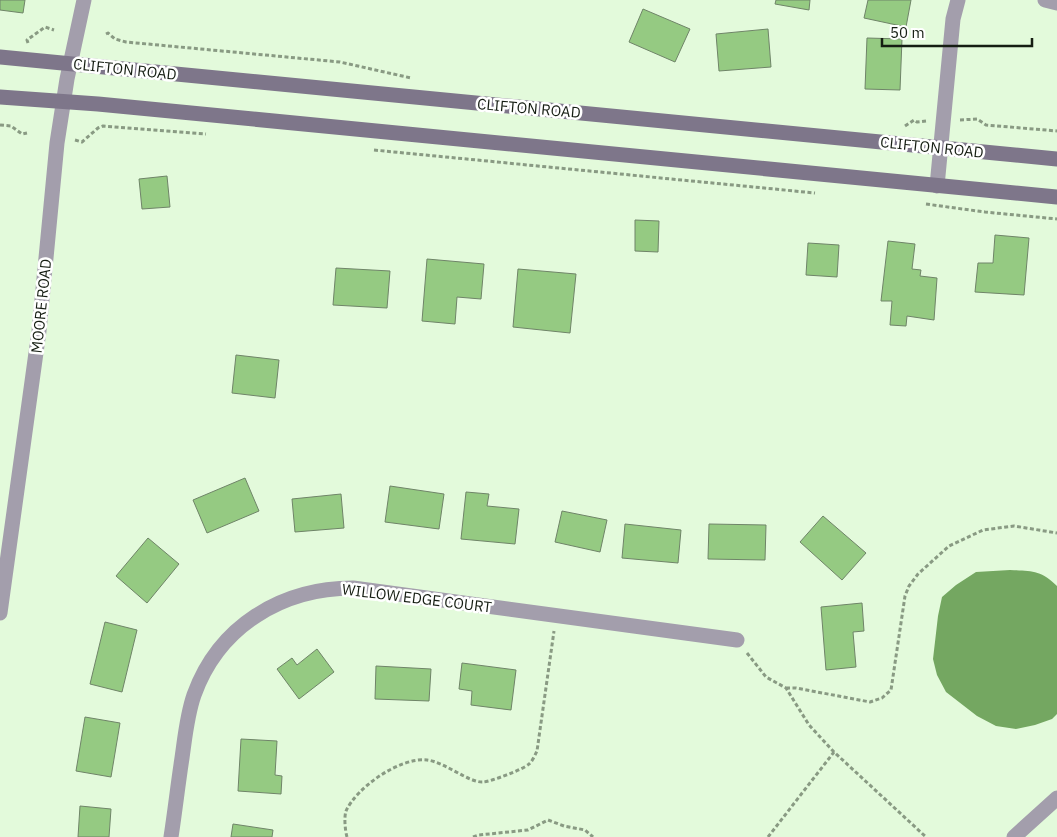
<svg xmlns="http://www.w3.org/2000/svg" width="1057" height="837" viewBox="0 0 1057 837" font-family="'IBM Plex Sans',sans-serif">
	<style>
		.water { fill: #74a761 }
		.building { fill: #95ca82; stroke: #6f8468 }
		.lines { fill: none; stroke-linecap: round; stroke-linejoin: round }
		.path { stroke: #899a83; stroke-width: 3; stroke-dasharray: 4 2.5; stroke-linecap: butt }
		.street { stroke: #a39eac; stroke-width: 15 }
		.secondary { stroke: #7e768a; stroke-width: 15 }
		.labels { text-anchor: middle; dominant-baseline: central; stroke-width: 5; stroke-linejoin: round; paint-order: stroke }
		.street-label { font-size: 15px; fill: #151d12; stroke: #fff }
	</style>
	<rect width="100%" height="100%" fill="#e3fadb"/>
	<!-- water -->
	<path class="water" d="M1010,570C1031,571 1041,570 1057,586V714L1052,719L1035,725L1016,729L996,726L977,716L946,692L937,675L933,659L938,616L942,597L956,585L976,572Z"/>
	<!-- building -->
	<path class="building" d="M0,0H25L23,13L0,10Z
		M776,0H810L809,10L775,4Z
		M868,0H911L906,27L864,18Z
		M643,9L690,29L675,62L629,42Z
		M768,29L771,67L719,71L716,34Z
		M867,38L902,39L900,90L865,89Z
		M167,176L170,207L142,209L139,179Z
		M635,220L659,221L658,252L635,251Z
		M995,235L1029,238L1024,295L975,292L978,263H993Z
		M888,241L915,244L912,269L921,270L920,276L937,278L934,320L907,316L906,326L890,325L892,301H881Z
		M808,243L839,245L837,277L806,275Z
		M427,259L484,264L481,299L457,297L455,324L422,321Z
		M336,268L390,271L387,308L333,305Z
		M518,269L576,274L570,333L513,327Z
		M236,355L279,360L275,398L232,393Z
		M245,478L259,511L207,533L193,500Z
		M390,486L444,494L439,529L385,522Z
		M466,492L489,494L487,506L519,509L515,544L461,539Z
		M341,494L344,528L295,532L292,499Z
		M562,511L607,520L600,552L555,542Z
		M823,516L866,553L842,580L800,542Z
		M625,524L681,530L678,563L622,558Z
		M709,524L766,525L765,560L708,559Z
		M148,538L179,564L147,603L116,576Z
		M862,603L864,631L853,632L856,667L826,670L821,607Z
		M105,622L137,630L122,692L90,684Z
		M317,649L334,672L299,699L277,669L292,658L297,665Z
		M462,663L516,670L511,710L471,705L472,691L459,689Z
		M376,666L431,669L429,701L375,699Z
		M85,717L120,723L111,777L76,771Z
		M241,739L277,741L275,775L282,776L281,794L238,791Z
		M80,806L111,809L109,837H78Z
		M233,824L273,830L272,837H231Z"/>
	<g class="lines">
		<!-- path -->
		<path class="path" d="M106,34L108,33L115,39L126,42L340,62L411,78
			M28,43L27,40L45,27L54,30
			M960,120L977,119L986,125L1057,131
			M0,125L11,126L22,134L27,133
			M905,126L914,120L917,122L926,121
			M75,140L82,142L98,128L103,126L206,134
			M374,150L815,193
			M926,204L985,212L1057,219
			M747,653L766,677L786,688L809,725L834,752L926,837
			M786,688H796L870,702L882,698L891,690L905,596L909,586L918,574L949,546L983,530L1014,526L1057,533
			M347,837C345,830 344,817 346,811C357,787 400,757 427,760C445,762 469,783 483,782C490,782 524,769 529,764C532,762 535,755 537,751L554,631
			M473,837L479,835L528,830L548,820L564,826L585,830L593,837
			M768,837L834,752"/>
		<!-- street -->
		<path class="street" d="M1045,0L1057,3
			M937,186L953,19L958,0
			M0,613L39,331L57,143L67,79L84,0
			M171,837C175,811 178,784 182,758C185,737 187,715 194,695C219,626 282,588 353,588L737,640
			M1014,837L1057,798"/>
		<!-- secondary -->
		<path class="secondary" d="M0,57L1057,159
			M0,97L98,104L1057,197"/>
	</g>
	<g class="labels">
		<!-- street labels -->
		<g class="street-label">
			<text transform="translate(125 69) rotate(6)">CLIFTON ROAD</text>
			<text transform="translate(529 108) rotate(5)">CLIFTON ROAD</text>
			<text transform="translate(932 147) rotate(6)">CLIFTON ROAD</text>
			<text transform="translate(41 306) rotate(-84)">MOORE ROAD</text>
			<text transform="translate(417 598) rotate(7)">WILLOW EDGE COURT</text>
		</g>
	</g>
	<!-- scale -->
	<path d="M882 38v8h150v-8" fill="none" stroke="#151d12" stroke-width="2.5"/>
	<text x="890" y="38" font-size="15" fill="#151d12" stroke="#ffffff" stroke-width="4" paint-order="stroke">50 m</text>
</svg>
